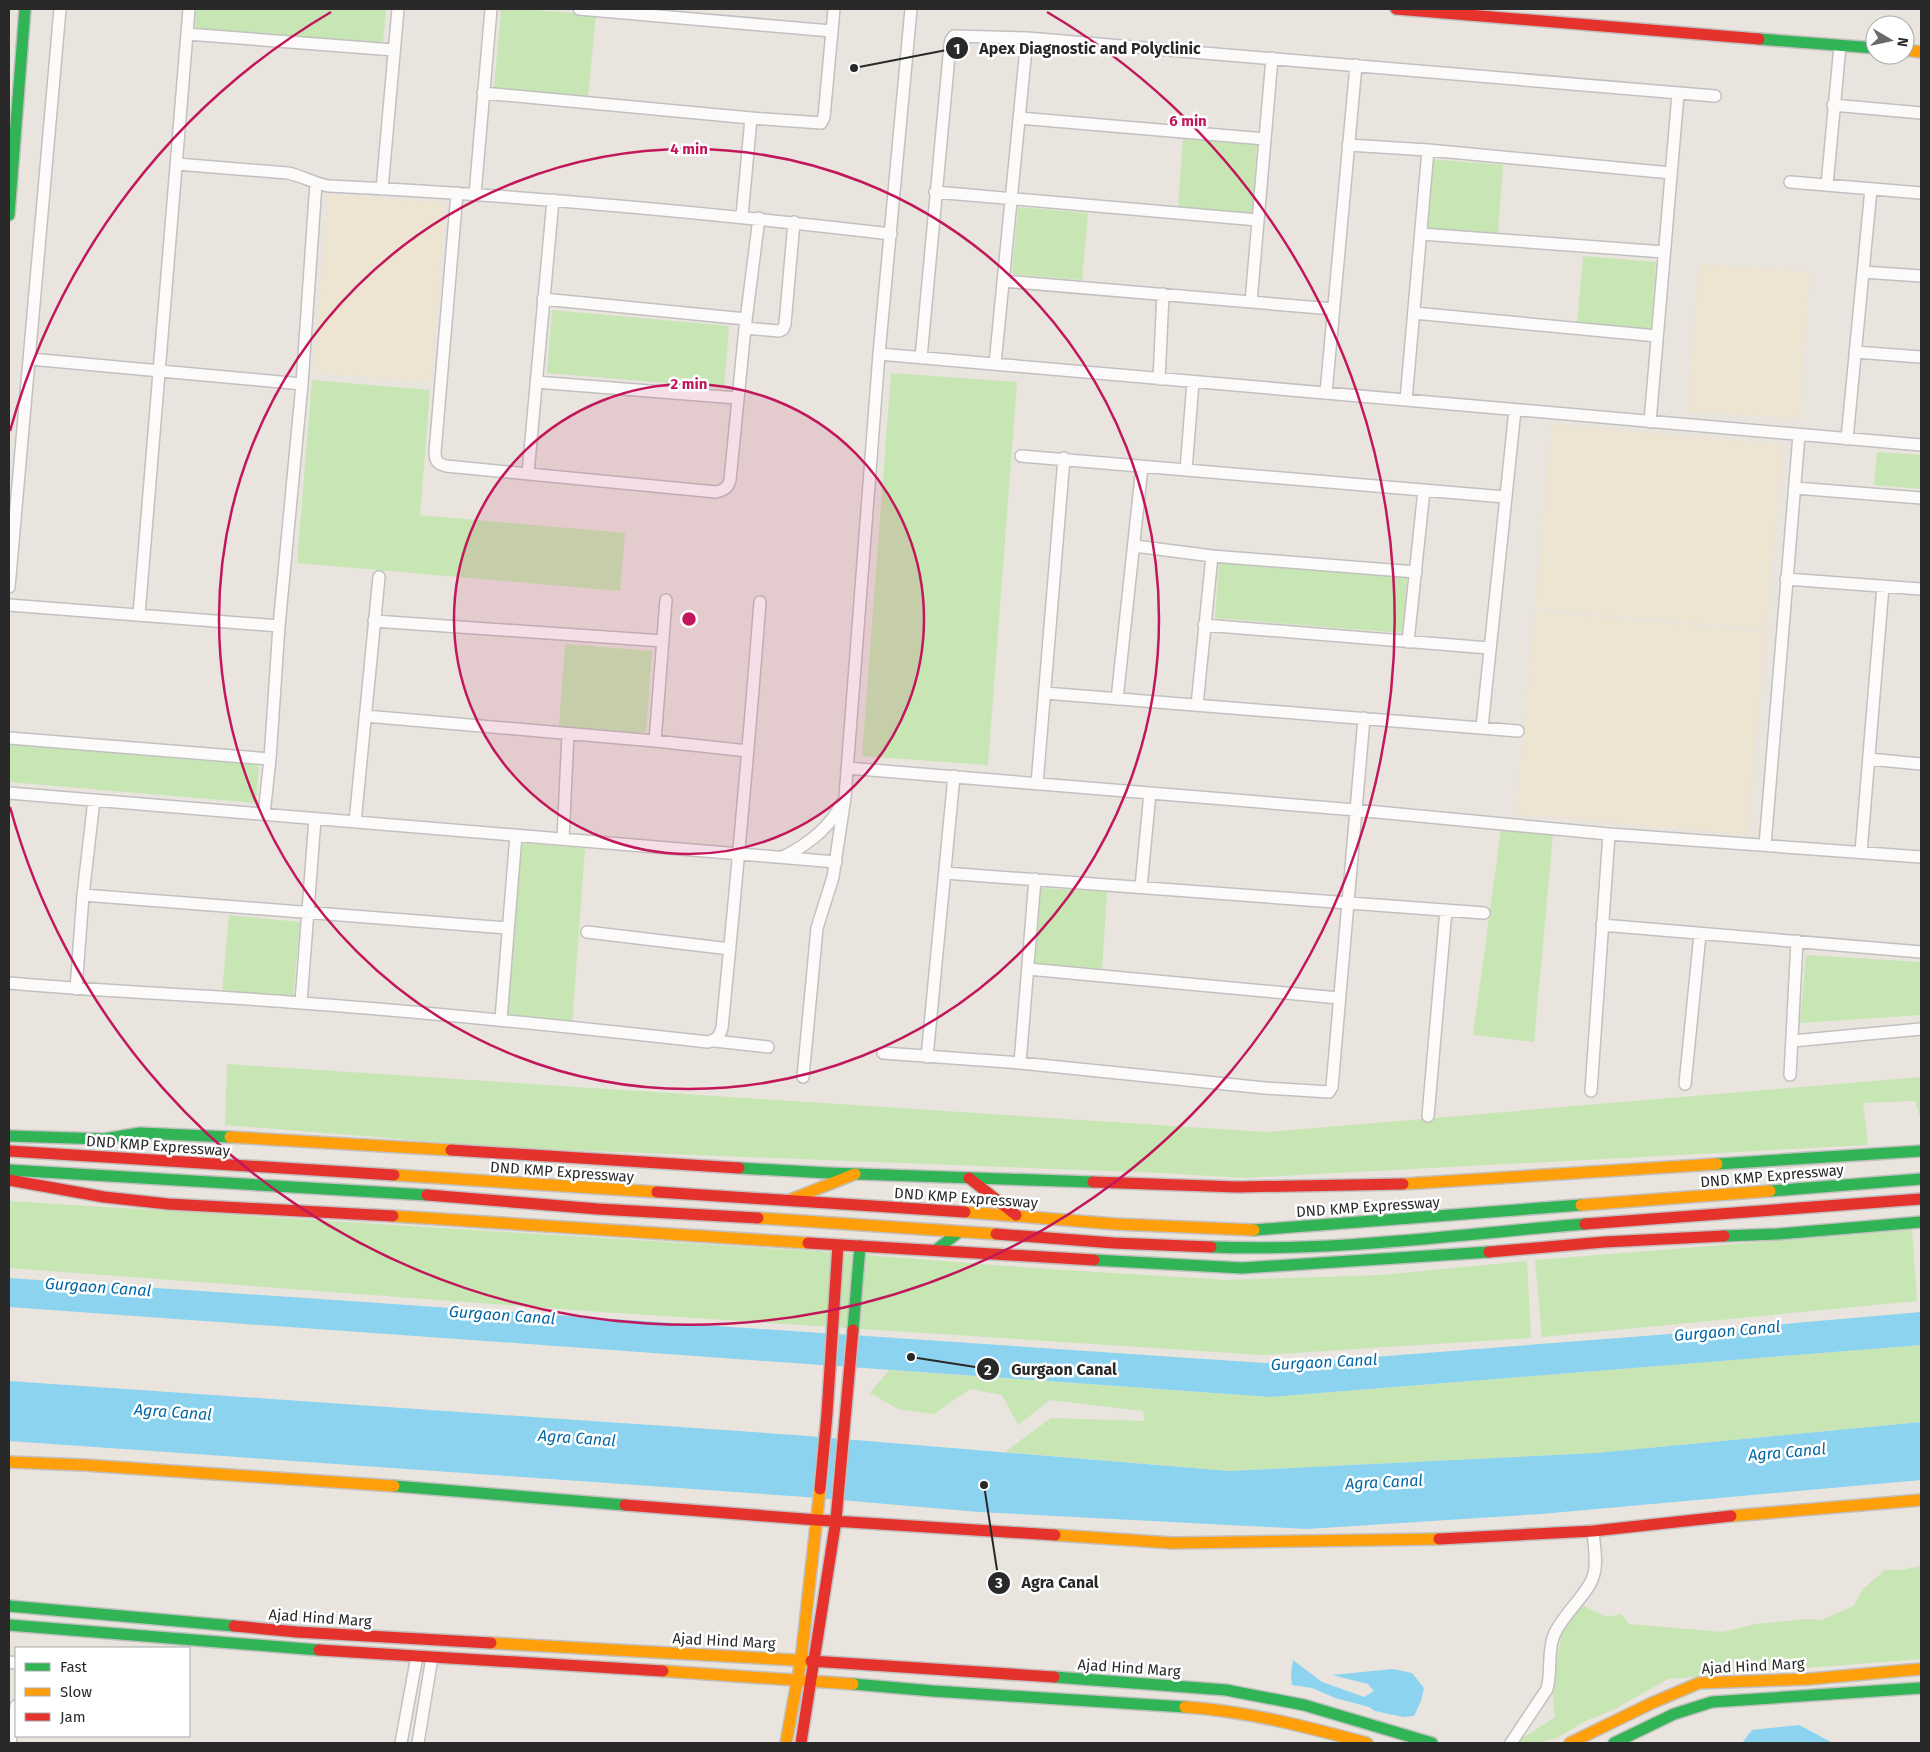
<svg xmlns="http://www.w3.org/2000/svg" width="1930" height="1752" viewBox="0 0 1930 1752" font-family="'Fira Sans',sans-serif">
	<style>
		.education { fill: #ede4d2 }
		.green { fill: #c7e6b4 }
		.water { fill: #8cd3f0 }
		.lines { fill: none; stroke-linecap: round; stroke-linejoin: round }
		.street-casing { stroke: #c2c0c0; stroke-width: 14 }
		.fast-casing { stroke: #c2c0c0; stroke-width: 14 }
		.slow-casing { stroke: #c2c0c0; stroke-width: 14 }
		.jam-casing { stroke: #c2c0c0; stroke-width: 14 }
		.street { stroke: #fcfbfa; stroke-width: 11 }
		.fast { stroke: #30b455; stroke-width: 11 }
		.slow { stroke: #ff9f0a; stroke-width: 11 }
		.jam { stroke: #e5322d; stroke-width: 11 }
		.ring { fill: none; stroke: #c2185b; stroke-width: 2.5 }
		.labels { text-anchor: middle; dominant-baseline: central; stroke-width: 5; stroke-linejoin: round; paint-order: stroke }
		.street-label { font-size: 15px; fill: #292929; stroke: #fff }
		.water-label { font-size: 16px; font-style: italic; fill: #0267a4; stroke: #fff }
		.centre { fill: #c2185b; stroke: #fff; stroke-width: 2.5 }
		.ring-label { font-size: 15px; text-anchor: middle; font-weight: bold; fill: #c2185b; stroke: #fff; stroke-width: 5; stroke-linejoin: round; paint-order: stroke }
		.leader { fill: none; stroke: #292929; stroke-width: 2 }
		.callout-dot { fill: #292929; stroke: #fff; stroke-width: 2 }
		.mark-label { font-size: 15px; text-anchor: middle; font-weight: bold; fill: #fff }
		.callout-label { font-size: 16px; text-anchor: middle; font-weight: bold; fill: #292929; stroke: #fff; stroke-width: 5; stroke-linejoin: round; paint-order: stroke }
	</style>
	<rect width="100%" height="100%" fill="#e9e4de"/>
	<!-- education -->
	<path class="education" d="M328,194L445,203L431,382L314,373Z
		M1699,264L1810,272L1799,419L1688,411Z
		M1552,424L1783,445L1766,630L1535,609Z
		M1535,611L1766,632L1747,835L1516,814Z"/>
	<!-- green -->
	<path class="green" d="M196,9H386L383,44L195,28Z
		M501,9H523L596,15L588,96L494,88Z
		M1183,139L1257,145L1252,213L1178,207Z
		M1429,159L1503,165L1498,234L1424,228Z
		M1018,207L1088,213L1082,280L1012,274Z
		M1583,256L1656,262L1651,330L1577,324Z
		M552,310L729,326L724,388L547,373Z
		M891,373L1017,382L988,765L862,756Z
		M312,380L430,390L420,515L625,533L620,591L297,563Z
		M1877,452L1921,455V489L1874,485Z
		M1219,560L1407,576L1403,633L1215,618Z
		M565,644L652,651L646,733L559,726Z
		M9,744L259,765L256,803L9,782Z
		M1501,830L1553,834L1534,1042L1473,1035Z
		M520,843L585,848L572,1024L507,1019Z
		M1041,888L1107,892L1102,971L1035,966Z
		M229,915L300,922L293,999L222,992Z
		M1806,955L1921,962V1015L1800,1023Z
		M227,1064L1266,1132L1921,1077V1120L1915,1101L1863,1103L1868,1145L1243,1178L1161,1173L514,1148L225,1125Z
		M9,1201L813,1251L1048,1269L1228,1280L1381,1275L1527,1261L1531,1338L1262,1355L602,1312L9,1268Z
		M1912,1230L1917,1301L1542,1337L1535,1260Z
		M1921,1345V1422L1596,1453L1229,1471L1005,1452L1051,1418L1144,1421L1143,1411L1050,1400L1018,1425L1002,1395L970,1389L934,1414L898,1409L870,1393L889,1370L1270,1397Z
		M1921,1566V1659L1668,1679L1615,1709L1586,1721L1557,1738L1536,1743H1515L1555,1717L1552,1686L1561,1638L1562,1624L1584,1606L1607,1617L1621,1614L1629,1624L1723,1632L1755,1624L1808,1619L1821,1620L1854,1606L1863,1589L1885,1570H1902Z"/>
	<!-- water -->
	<path class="water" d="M9,1278L1264,1363L1309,1362L1683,1333L1921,1312V1345L1270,1397L9,1307Z
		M9,1381L795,1435L1229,1471L1596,1453L1921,1422V1480L1541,1514L1307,1529L979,1512L806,1497L9,1441Z
		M1293,1660L1322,1682L1364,1697L1374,1691L1368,1684L1332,1675L1393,1669L1412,1673L1424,1688L1421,1701L1414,1716L1403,1717L1375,1711L1369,1707L1335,1698L1312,1688L1292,1685L1291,1674Z
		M1799,1725L1833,1743H1742L1752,1730Z"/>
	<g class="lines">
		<defs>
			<path id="street" d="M579,9L831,31
				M187,34L394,50
				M483,93L751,118L821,123L824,117L834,9
				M1833,105L1921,113
				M1019,118L1265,139
				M1348,145L1428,150L1671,173
				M177,164L288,173C303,176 315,184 329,186C517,195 704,212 891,234
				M1790,182L1921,193
				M1827,185L1840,46
				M382,189L398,9
				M935,192L1258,220
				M457,193L435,452C435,461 438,464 446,466L716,492C724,490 728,488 730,480L745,328L759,218
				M475,194L491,9
				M742,216L751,118
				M1421,234L1664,252
				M1863,272L1921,276
				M1003,281L1333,309
				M543,299L746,319
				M1251,302L1272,58
				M1414,313L1657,336
				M745,328L779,331L783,329L785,324L794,222
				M1855,352L1921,357
				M879,354L1921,445
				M921,358L950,45L951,40L954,36L1027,38L1715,96
				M30,359L302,384
				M995,364L1027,38
				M1159,379L1163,294
				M536,382L737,398
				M1326,393L1356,65
				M1406,400L1428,150
				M1650,422L1678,94
				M1847,439L1871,189
				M1021,456L1505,497
				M1186,470L1193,382
				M528,473L553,200
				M1795,488L1921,498
				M1135,546L1212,556L1416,572
				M1786,579L1921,589
				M9,587L60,9
				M9,605L279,626
				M139,615L189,9
				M374,621L663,641
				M1204,625L1489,648
				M1408,642L1424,490
				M1045,693L1518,731
				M1117,699L1142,467
				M1197,705L1212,556
				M365,716L655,741L748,751
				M1482,727L1515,410
				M9,738L270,759
				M655,741L666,600
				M1869,759L1921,764
				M847,768L1356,810L1609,834L1921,857
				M1037,784L1064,458
				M9,793L836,862
				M264,814L270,759L279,626L302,384L316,183
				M355,822L379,577
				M563,839L568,734
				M1765,845L1799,435
				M1861,852L1883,586
				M783,857C807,845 830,828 842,803
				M945,873L1484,913
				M1141,887L1150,793
				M83,895L507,928
				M1602,925L1921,952
				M587,932L730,949
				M1028,969L1339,998
				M9,983C107,992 205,995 302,1003C438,1013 573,1027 708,1042C717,1040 719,1037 722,1028C736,886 749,744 760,602
				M76,989L83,895L94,800
				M301,1002L315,819
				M501,1019L516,835
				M715,1041L768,1047
				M1792,1041L1921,1029
				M883,1053L1020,1063L1265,1088L1329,1092L1332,1087L1364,718
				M927,1057L954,776
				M1020,1063L1035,879
				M1790,1075L1797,941
				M803,1077L817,928L833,877L845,797L879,354L911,9
				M1685,1084L1700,934
				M1591,1091L1609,834
				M1428,1116L1446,910
				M9,1662L16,1663
				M10,1743L16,1706
				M401,1743L417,1656
				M418,1743L432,1657
				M1511,1743L1547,1689C1552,1672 1547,1652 1554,1635C1563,1614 1587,1595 1593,1577C1598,1564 1594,1545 1593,1531"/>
			<path id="fast" d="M1759,39L1875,48
				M9,215L25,9
				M9,1136L104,1139L140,1133L230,1137
				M1717,1164L1921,1151
				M739,1168L829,1173L1093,1182
				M9,1170L427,1195
				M1770,1191L1921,1179
				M1254,1230L1581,1205
				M1724,1236L1777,1234L1921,1222
				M1211,1247C1336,1252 1461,1234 1585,1224
				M936,1250L959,1232
				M1094,1260L1242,1268L1489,1252
				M853,1330L860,1246
				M394,1486L625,1505
				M9,1606L234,1626
				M9,1625L319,1650
				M1054,1677L1226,1690L1304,1705L1432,1743
				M853,1684L933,1691L1185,1707
				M1614,1743L1674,1714L1712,1702L1921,1688"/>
			<path id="slow" d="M1905,50L1921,52
				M230,1137L451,1150
				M394,1175L657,1192
				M1403,1184L1717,1164
				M792,1199L855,1174
				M1581,1205L1770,1191
				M965,1212L1115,1224L1254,1230
				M393,1216L808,1243
				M758,1218L996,1234
				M9,1462L84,1465L394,1486
				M1731,1516L1921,1500
				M1055,1535L1173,1543L1439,1539
				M491,1643L811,1661
				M663,1671L853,1684
				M1185,1707C1247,1711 1307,1727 1367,1743
				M786,1743L801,1660L820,1489
				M1570,1743L1652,1703L1699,1683L1809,1679L1921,1669"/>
			<path id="jam" d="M1396,9L1759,39
				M451,1150L739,1168
				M9,1151L394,1175
				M969,1178L1016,1215
				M9,1180L104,1197L168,1204L393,1216
				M1093,1182L1237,1187L1403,1184
				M657,1192L965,1212
				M427,1195L598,1209L758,1218
				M1585,1224L1921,1199
				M996,1234L1114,1243L1211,1247
				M808,1243L1094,1260
				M1489,1252L1604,1242L1724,1236
				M820,1489L827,1414L838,1245
				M625,1505L817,1520L1055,1535
				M1439,1539L1593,1531L1731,1516
				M234,1626L297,1632L491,1643
				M319,1650L663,1671
				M811,1661L1054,1677
				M801,1743L836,1520L853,1330"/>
		</defs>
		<!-- street casing -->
		<use href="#street" class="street-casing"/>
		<!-- fast casing -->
		<use href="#fast" class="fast-casing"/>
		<!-- slow casing -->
		<use href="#slow" class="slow-casing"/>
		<!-- jam casing -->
		<use href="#jam" class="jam-casing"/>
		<!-- street -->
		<use href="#street" class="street"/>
		<!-- fast -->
		<use href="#fast" class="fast"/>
		<!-- slow -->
		<use href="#slow" class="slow"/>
		<!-- jam -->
		<use href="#jam" class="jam"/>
	</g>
	<!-- distance rings -->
	<circle cx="689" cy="619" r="235" fill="#c2185b" fill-opacity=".12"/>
	<g class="ring">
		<circle cx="689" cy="619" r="235"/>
		<circle cx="689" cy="619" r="470"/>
		<path d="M10 431A705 705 0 0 1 331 12M1047 12A705 705 0 1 1 10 807"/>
	</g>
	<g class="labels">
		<!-- street labels -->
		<g class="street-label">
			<text transform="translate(158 1146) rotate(4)">DND KMP Expressway</text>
			<text transform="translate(562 1172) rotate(4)">DND KMP Expressway</text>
			<text transform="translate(1772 1176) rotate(-5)">DND KMP Expressway</text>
			<text transform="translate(966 1198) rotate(4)">DND KMP Expressway</text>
			<text transform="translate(1368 1207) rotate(-4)">DND KMP Expressway</text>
			<text transform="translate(320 1618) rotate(4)">Ajad Hind Marg</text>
			<text transform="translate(724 1641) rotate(3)">Ajad Hind Marg</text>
			<text transform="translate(1753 1666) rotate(-3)">Ajad Hind Marg</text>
			<text transform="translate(1129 1668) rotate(4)">Ajad Hind Marg</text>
		</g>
		<!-- water labels -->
		<g class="water-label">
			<text transform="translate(98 1287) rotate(4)">Gurgaon Canal</text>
			<text transform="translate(502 1315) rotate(4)">Gurgaon Canal</text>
			<text transform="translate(1727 1331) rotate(-5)">Gurgaon Canal</text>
			<text transform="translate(1324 1362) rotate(-3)">Gurgaon Canal</text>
			<text transform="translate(173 1412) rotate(4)">Agra Canal</text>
			<text transform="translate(577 1438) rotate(4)">Agra Canal</text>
			<text transform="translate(1787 1452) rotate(-5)">Agra Canal</text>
			<text transform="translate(1384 1482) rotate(-3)">Agra Canal</text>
		</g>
	</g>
	<circle cx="689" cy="619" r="8" class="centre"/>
	<g class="ring-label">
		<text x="1188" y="126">6 min</text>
		<text x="689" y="154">4 min</text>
		<text x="689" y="389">2 min</text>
	</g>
	<!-- callouts -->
	<path class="leader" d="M854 68L957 48M911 1357L988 1369M984 1485L999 1583"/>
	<g class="callout-dot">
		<circle cx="854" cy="68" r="5"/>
		<circle cx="911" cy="1357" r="5"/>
		<circle cx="984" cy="1485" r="5"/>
		<circle cx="957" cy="48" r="12"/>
		<circle cx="988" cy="1369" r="12"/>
		<circle cx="999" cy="1583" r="12"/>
	</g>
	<g class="mark-label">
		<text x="957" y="54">1</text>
		<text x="988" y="1375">2</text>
		<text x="999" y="1588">3</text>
	</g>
	<g class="callout-label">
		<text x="1090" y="54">Apex Diagnostic and Polyclinic</text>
		<text x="1064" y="1375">Gurgaon Canal</text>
		<text x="1060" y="1588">Agra Canal</text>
	</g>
	<!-- border -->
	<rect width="1930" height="1752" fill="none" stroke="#292929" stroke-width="20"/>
	<!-- legend -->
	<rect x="15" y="1647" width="175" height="90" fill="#ffffff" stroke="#a9a9a9"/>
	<rect x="25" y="1663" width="25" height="8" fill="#30b455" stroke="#a9a9a9"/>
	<text x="60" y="1672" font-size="15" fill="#292929">Fast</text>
	<rect x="25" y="1688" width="25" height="8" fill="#ff9f0a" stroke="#a9a9a9"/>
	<text x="60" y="1697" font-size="15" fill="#292929">Slow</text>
	<rect x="25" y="1713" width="25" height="8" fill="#e5322d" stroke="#a9a9a9"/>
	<text x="60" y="1722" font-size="15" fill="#292929">Jam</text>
	<!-- north arrow -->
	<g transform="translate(1890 40) rotate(99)"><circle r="24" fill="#ffffff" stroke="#a9a9a9"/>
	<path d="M0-4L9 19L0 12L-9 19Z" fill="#6c6a68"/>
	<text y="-8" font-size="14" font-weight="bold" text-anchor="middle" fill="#292929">N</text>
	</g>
</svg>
